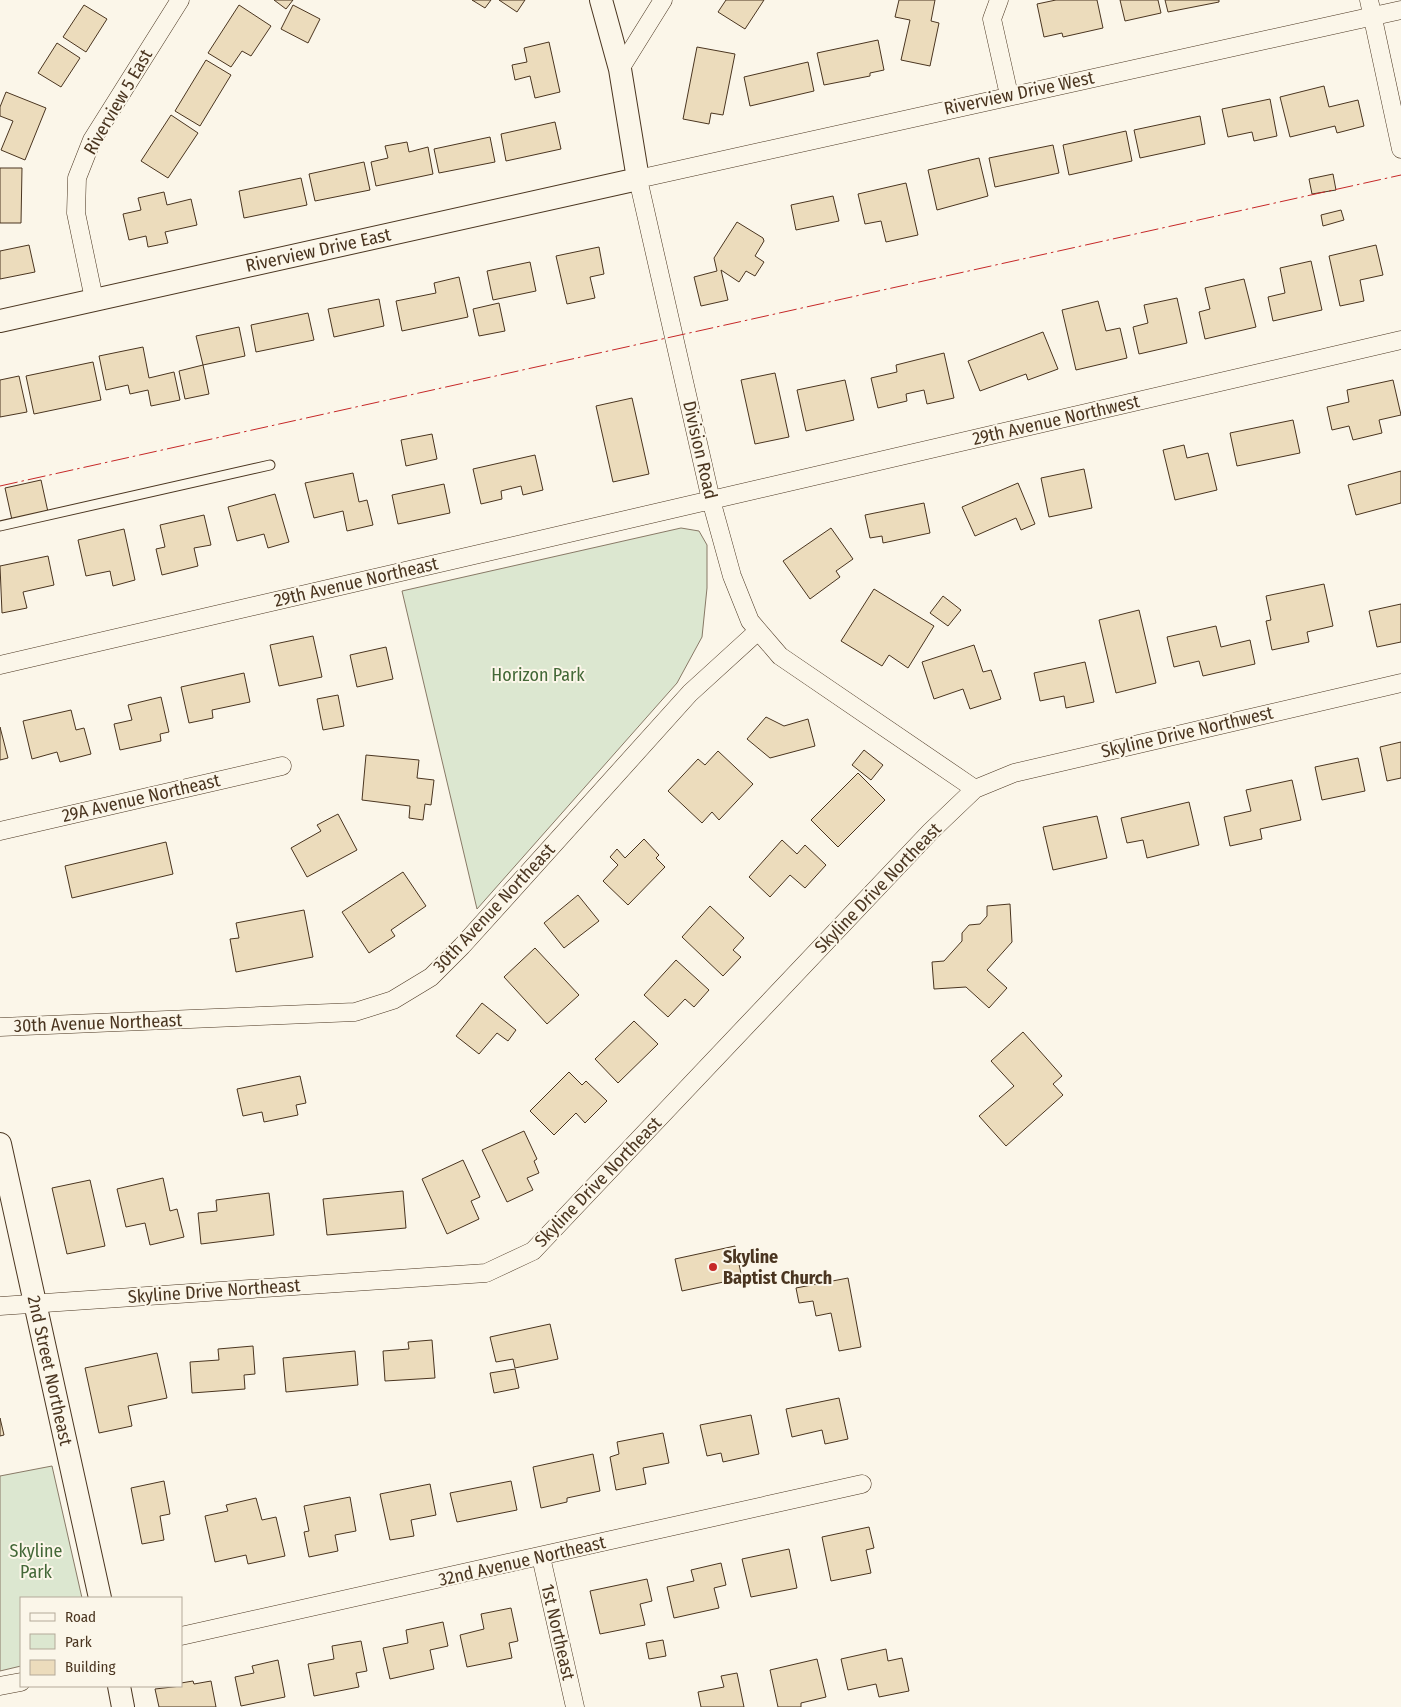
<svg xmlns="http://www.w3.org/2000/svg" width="1401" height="1707" viewBox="0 0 1401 1707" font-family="'Fira Sans Condensed',sans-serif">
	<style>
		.green { fill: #dce7d0; stroke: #887966 }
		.building { fill: #ecdcbc; stroke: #4a3520 }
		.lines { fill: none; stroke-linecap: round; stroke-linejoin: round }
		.service-casing { stroke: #4a3520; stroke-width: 11 }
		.minor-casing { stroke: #4a3520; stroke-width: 19 }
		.tertiary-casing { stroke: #4a3520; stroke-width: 24 }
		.service { stroke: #fbf6e9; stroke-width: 9 }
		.minor { stroke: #fbf6e9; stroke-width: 18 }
		.tertiary { stroke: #fbf6e9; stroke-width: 22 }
		.power { stroke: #c62828; stroke-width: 1; stroke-dasharray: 18 4 2.5 4; stroke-linecap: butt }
		.poi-dot { fill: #c62828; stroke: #fbf6e9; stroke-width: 2 }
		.labels { text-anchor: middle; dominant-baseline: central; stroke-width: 4; stroke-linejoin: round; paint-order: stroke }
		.street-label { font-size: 18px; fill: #4a3520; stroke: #fbf6e9 }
		.park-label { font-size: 18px; fill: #436837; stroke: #fbf6e9 }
		.poi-label { font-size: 18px; font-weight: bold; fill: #4a3520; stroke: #fbf6e9; text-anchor: start }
	</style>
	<rect width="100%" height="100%" fill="#fbf6e9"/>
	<!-- green -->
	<path class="green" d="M681,528L699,531L707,545V588L702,637L677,683L477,909L402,591Z
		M52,1466L82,1598H21V1666L0,1671V1476Z"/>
	<!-- building -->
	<path class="building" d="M274,0H293L286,9Z
		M472,0H491L485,8Z
		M499,0H525L517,12Z
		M726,0H764L745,29L718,12Z
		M899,0H935L931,21L939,23L930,66L901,60L910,20L895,17Z
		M1056,0H1097L1103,28L1063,37L1062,33L1044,37L1037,4Z
		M1120,0H1158L1161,13L1125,21Z
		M1165,0H1219V2L1168,12Z
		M84,5L107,19L86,52L63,37Z
		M239,5L271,26L251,56L242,51L231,67L208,53Z
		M293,5L320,19L308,43L281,29Z
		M878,40L884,70L870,73V76L824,85L817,53Z
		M549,42L560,92L535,98L530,76L515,80L512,65L527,62L524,48Z
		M57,43L80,58L61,87L38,73Z
		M697,47L735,54L723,115L711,113L709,124L683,119Z
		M206,60L231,75L200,126L175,111Z
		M808,62L814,91L750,106L744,77Z
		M1324,86L1329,107L1358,100L1364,126L1337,133L1335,126L1290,137L1280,97Z
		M6,92L46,108L25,160L1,150L13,121L0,116V107Z
		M1270,99L1277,136L1254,141L1252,132L1228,137L1222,109Z
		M171,115L198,133L168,178L141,161Z
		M1200,116L1205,144L1140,158L1134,130Z
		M555,122L561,149L506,161L501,134Z
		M1126,131L1132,161L1069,175L1063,145Z
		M490,137L495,162L439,173L434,149Z
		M407,142L409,152L428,147L433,174L376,186L371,162L388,158L385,146Z
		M1053,145L1059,173L995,187L989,158Z
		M979,158L988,196L937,210L928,170Z
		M364,162L370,190L315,201L309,174Z
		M0,168H22L21,223H0Z
		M1333,174L1336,190L1312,194L1309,179Z
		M301,178L307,205L244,218L239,191Z
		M906,183L918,235L886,242L881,221L865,224L858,194Z
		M164,192L167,205L191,199L197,225L165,232L168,243L148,247L146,236L129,240L123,214L141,210L138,198Z
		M833,196L839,221L796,230L791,205Z
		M1341,210L1344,220L1323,226L1321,215Z
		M737,222L763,238L764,241L755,256L764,262L755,276L746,271L739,282L721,270L728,300L701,306L694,277L717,271L714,258Z
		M29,245L35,272L0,279V251Z
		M1376,245L1383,275L1360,280L1364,301L1340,306L1329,256Z
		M599,247L604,274L590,277L595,298L567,304L556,256Z
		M1311,261L1322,310L1273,321L1268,297L1285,293L1280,268Z
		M530,262L536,291L493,300L487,271Z
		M459,277L468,317L402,331L396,301L436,293L434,283Z
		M1244,279L1256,327L1205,339L1199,312L1210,309L1205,288Z
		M1177,298L1187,343L1139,354L1133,327L1148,323L1144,305Z
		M379,299L384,326L334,337L328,309Z
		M1098,301L1106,331L1120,328L1127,358L1076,370L1062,310Z
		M499,303L505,331L479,336L473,309Z
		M308,313L314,340L256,352L251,325Z
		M239,327L245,356L203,365L209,394L185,399L179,371L203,365L196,336Z
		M1043,332L1058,369L1028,380L1026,374L980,391L968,361Z
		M143,347L149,378L174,372L180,400L151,406L148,390L130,394L128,385L106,390L99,356Z
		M944,353L954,398L927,404L924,390L906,394L907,401L878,408L871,378L897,372L896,365Z
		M93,362L101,400L34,414L26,376Z
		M775,373L789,437L755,444L741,380Z
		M19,376L27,412L0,417V380Z
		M845,380L854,420L806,431L797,390Z
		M1393,380L1401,415L1379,420L1382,433L1353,440L1349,426L1332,430L1327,407L1349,402L1347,390Z
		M632,398L649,474L613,482L596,406Z
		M1293,420L1300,453L1237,466L1230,433Z
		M432,434L437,459L406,466L401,440Z
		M1184,445L1187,458L1208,453L1217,490L1175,500L1163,450Z
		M535,455L543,490L523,495L521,486L501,491L502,499L481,504L473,469Z
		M1084,469L1092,508L1049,517L1041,478Z
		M1401,471V503L1356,515L1348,485Z
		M353,473L359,502L367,500L373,525L347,531L343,511L314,518L305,483Z
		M41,480L48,512L12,520L5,488Z
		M1018,483L1035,524L1021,530L1016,518L975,536L962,507Z
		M444,484L450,513L398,524L392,495Z
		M275,494L289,542L268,548L264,534L237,541L228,507Z
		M924,503L930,533L883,543L882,536L870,538L865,515Z
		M204,515L211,545L194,548L198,566L162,575L156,549L165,547L160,525Z
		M831,528L853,559L836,571L840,577L810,599L783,561Z
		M124,529L135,580L113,586L110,571L86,576L78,540Z
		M48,556L54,585L23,592L27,608L2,613L0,566Z
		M1324,584L1333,626L1307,632L1309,642L1272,650L1266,621L1271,620L1266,596Z
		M874,589L934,626L908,668L889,655L882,666L841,641Z
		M943,596L961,610L948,626L930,613Z
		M1401,604V642L1377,647L1369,611Z
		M1139,610L1156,683L1116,693L1099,620Z
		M1216,626L1221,647L1250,640L1255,664L1203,676L1199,661L1174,667L1167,637Z
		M313,636L322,677L279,686L270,645Z
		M974,645L983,672L991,670L1001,699L970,709L963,689L934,699L922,662Z
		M386,647L393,679L357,687L350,655Z
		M1085,662L1094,702L1066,708L1064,696L1040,701L1034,673Z
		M244,673L250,702L212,710L213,718L189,723L181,687Z
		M338,695L344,726L323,730L317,699Z
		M161,697L169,732L160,734L161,741L120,750L114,724L132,720L128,705Z
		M71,710L76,730L84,728L91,754L60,762L57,752L32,759L23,721Z
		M766,717L784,726L808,719L815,746L770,758L747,739Z
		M0,727L8,758L0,760Z
		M1401,742V778L1387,781L1380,747Z
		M864,750L883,765L871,780L852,765Z
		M718,751L753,784L719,820L712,812L702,823L668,791L698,759L705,765Z
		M366,755L419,760L417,778L434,780L431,805L425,804L423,820L409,818L410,806L362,800Z
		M1358,758L1365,791L1322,800L1315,767Z
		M858,773L885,800L838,847L811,820Z
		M1292,780L1301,820L1260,829L1262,839L1230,846L1224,817L1251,811L1246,790Z
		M1189,802L1199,845L1147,858L1143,840L1127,843L1121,818Z
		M338,814L357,850L307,877L291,848L321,831L317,825Z
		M1097,816L1107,858L1053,870L1043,827Z
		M644,839L659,855L656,858L665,867L628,905L603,881L618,865L610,857L617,849L625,858Z
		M782,840L797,854L805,845L826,865L805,888L790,875L770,897L749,877Z
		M166,842L173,874L72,898L65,866Z
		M403,872L426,906L391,930L395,936L369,953L342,912Z
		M578,895L599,921L564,948L544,923Z
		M1010,904L1012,942L987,970L1007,988L989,1008L966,987L934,989L932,962L944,961L962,941V933L969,925L980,924L987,916V906Z
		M710,906L744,938L733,950L741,957L723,976L682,937Z
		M304,910L313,957L236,972L230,939L239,938L236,923Z
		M535,948L579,995L547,1024L504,977Z
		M676,960L709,990L694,1007L685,999L668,1017L644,995Z
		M482,1003L516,1030L508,1041L497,1033L479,1054L456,1036Z
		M634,1021L658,1044L618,1083L595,1059Z
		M1023,1032L1062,1076L1053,1084L1063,1095L1006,1146L979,1116L1014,1086L991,1061Z
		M569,1072L582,1085L586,1081L607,1101L585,1123L576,1113L554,1135L530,1111Z
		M300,1076L306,1103L296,1105L298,1115L264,1122L262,1112L243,1116L237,1089Z
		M524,1131L537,1159L534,1161L539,1173L527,1178L533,1190L507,1202L482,1150Z
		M463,1160L480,1197L471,1201L479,1219L447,1234L422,1179Z
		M163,1178L170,1211L177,1209L184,1237L150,1245L145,1223L126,1227L117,1189Z
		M90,1180L105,1246L67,1254L52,1188Z
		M403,1191L406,1228L327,1235L323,1199Z
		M269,1193L274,1235L201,1244L198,1213L217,1211L216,1200Z
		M735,1246L742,1278L682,1291L675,1259Z
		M848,1278L861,1347L839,1351L831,1313L816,1316L813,1301L799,1303L796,1288Z
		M550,1324L558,1359L515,1368L513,1359L496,1362L490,1337Z
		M432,1340L435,1378L385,1381L383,1351L409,1349L408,1342Z
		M253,1346L255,1374L244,1375L245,1389L192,1393L190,1362L219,1360L218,1349Z
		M355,1351L358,1385L286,1392L283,1358Z
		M157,1353L167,1398L128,1406L132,1426L99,1433L85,1368Z
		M515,1369L519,1388L494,1393L490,1373Z
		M839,1398L848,1439L825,1444L822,1430L792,1437L786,1409Z
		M751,1415L759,1454L723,1462L721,1453L707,1456L700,1425Z
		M0,1418L4,1435L0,1436Z
		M663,1433L669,1463L643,1468L646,1484L616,1490L610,1457L619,1454L617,1442Z
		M593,1454L600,1491L567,1498V1502L541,1508L533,1467Z
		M164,1481L170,1514L160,1516L164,1540L142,1544L131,1488Z
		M511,1481L517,1510L457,1522L450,1493Z
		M430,1484L436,1515L411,1520L414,1536L390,1540L380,1494Z
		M350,1497L356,1531L335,1535L338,1551L309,1557L304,1532L309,1531L304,1506Z
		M256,1498L262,1520L276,1517L285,1556L248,1564L246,1555L215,1562L205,1516L228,1511L226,1505Z
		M869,1527L874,1548L866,1550L871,1573L831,1581L822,1537Z
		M789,1549L797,1588L751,1597L742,1559Z
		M721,1563L726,1585L714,1588L719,1608L674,1618L667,1587L694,1581L691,1570Z
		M647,1579L652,1601L640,1604L645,1625L600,1634L590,1591Z
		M511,1608L518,1641L509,1643L512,1658L467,1667L460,1635L484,1629L481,1614Z
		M443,1622L448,1646L430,1650L434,1669L390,1679L383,1648L408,1643L406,1630Z
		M663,1640L666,1656L649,1659L646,1643Z
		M361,1641L367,1671L356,1673L359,1687L314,1696L308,1664L334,1659L332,1646Z
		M886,1649L888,1661L902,1658L909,1691L879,1697L876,1684L848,1690L841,1659Z
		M817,1659L826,1697L801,1703V1707H778L770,1670Z
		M278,1660L285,1697L241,1706L235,1677L254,1673L252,1666Z
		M737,1673L744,1707H701L698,1692L724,1687L721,1676Z
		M193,1681L194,1684L211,1681L216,1707H159L155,1689L181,1686V1683Z"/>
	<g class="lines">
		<defs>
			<path id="service" d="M0,526L270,465"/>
			<path id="minor" d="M999,0L992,19L1009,95
				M1369,0L1401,149
				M620,69L663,0
				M94,299L76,213L77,178L92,140L180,0
				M0,665L1401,340
				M975,789L780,656L750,621L732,576L711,500L638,179L1401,10
				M0,831L282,766
				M0,1027L355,1012L393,1000L431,977L462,946L690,693L758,631
				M0,1306L486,1273L533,1251L931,831L975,789L1014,773L1401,683
				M541,1557L575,1707
				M181,1636L862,1484
				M0,1686L21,1682"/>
			<g id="tertiary">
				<path id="s1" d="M0,321L638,179L620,69L601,0"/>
				<path id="s2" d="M0,1144L100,1598"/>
				<path d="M119,1686L123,1707"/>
			</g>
		</defs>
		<!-- service casing -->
		<use href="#service" class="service-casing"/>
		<!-- minor casing -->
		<use href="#minor" class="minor-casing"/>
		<!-- tertiary casing -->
		<use href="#tertiary" class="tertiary-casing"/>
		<!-- service -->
		<use href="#service" class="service"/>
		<!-- minor -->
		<use href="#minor" class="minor"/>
		<!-- tertiary -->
		<use href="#tertiary" class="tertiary"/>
		<!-- power -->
		<path class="power" d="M0,486L1401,175"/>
	</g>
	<!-- markers -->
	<circle class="poi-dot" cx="713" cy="1267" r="5"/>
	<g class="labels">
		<!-- street labels -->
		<g class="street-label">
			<text transform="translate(1019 93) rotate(-12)">Riverview Drive West</text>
			<text transform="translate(118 102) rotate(-60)">Riverview 5 East</text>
			<text stroke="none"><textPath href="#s1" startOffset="326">Riverview Drive East</textPath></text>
			<text transform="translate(1056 420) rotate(-13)">29th Avenue Northwest</text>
			<text transform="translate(700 450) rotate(77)">Division Road</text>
			<text transform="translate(356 582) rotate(-13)">29th Avenue Northeast</text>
			<text transform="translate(1187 732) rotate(-13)">Skyline Drive Northwest</text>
			<text transform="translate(141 798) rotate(-13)">29A Avenue Northeast</text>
			<text transform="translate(878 888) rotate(-46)">Skyline Drive Northeast</text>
			<text transform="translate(494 908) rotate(-47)">30th Avenue Northeast</text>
			<text transform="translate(98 1023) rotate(-2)">30th Avenue Northeast</text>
			<text transform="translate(598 1182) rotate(-46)">Skyline Drive Northeast</text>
			<text transform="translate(214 1291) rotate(-4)">Skyline Drive Northeast</text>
			<text stroke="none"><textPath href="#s2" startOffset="232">2nd Street Northeast</textPath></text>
			<text transform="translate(522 1561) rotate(-13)">32nd Avenue Northeast</text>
			<text transform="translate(558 1632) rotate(77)">1st Northeast</text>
		</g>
		<!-- park labels -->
		<g class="park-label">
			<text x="538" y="675">Horizon Park</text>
			<text x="36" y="1551">Skyline<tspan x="36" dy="21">Park</tspan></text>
		</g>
		<!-- poi labels -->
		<g class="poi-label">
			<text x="723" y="1257">Skyline<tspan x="723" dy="21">Baptist Church</tspan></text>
		</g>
	</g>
	<!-- legend -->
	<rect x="20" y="1597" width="162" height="90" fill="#fbf6e9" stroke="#b4a999"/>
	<rect x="30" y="1613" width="25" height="8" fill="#fbf6e9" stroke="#b4a999"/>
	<text x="65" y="1622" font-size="15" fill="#4a3520">Road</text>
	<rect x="30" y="1634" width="25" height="15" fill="#dce7d0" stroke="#b4a999"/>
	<text x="65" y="1647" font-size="15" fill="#4a3520">Park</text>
	<rect x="30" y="1660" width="25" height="15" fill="#ecdcbc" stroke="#b4a999"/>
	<text x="65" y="1672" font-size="15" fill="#4a3520">Building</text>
</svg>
